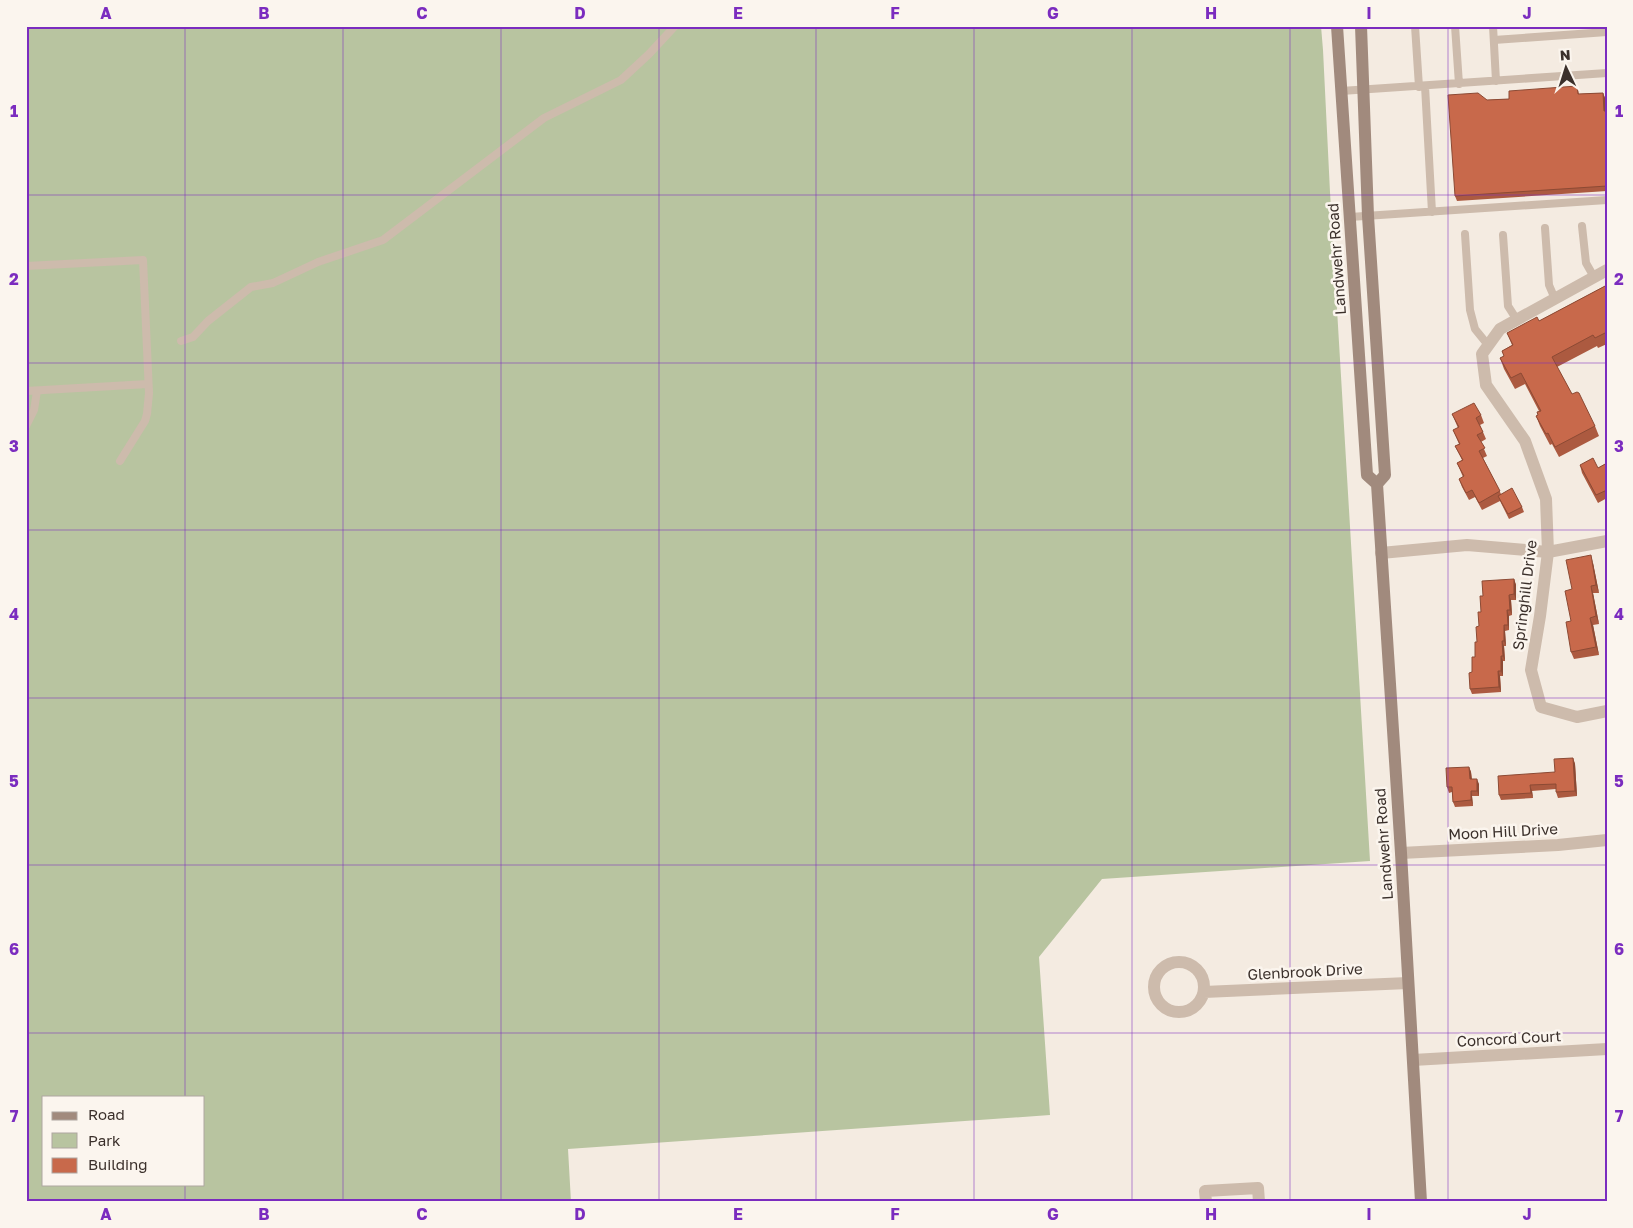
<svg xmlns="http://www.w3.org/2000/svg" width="1633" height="1228" viewBox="0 0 1633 1228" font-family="'Golos Text',sans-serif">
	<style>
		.green { fill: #b8c4a0; fill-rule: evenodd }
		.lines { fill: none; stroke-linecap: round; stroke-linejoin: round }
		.service { stroke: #cdbbac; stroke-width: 8 }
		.minor { stroke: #cdbbac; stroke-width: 12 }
		.secondary { stroke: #a18a7d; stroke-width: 12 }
		.wall { fill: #ac5a40 }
		.shaded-wall { fill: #8c4a34 }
		.building { fill: #c8694b; stroke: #8c4a34 }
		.grid { fill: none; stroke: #7b2cbf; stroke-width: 1; stroke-opacity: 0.55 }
		.labels { text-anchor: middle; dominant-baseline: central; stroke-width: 5; stroke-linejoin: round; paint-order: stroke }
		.street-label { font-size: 15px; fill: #3b302b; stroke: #fbf5ee }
		.neatline { fill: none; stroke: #7b2cbf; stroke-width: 2 }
		.grid-label { font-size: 16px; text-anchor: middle; font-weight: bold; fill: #7b2cbf }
	</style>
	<rect width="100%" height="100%" fill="#f4ebe1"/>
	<!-- green -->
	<path class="green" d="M26,26H1321L1323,50L1330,192L1370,861L1102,879L1039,957L1050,1115L568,1149L571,1202H26ZM44,1097H204V1184H44Z"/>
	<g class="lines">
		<!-- service -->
		<path class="service" d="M1415,26L1419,87
			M1455,26L1459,84
			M1493,26L1496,81
			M1494,40L1607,32
			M1425,86L1432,212
			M1341,91L1607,73
			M1350,217L1607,200
			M1582,226L1586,263L1594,277
			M1545,228L1549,285L1555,299
			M1465,234L1470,310L1475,329L1488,345
			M1503,235L1508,306L1517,320
			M26,266L143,260L149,393L147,414L145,421L120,461
			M181,341L193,337L208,321L251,287L273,283L318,262L383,240L544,118L621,80L649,54L675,26
			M26,391L148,384
			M26,426L34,410L37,391"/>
		<!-- minor -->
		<path class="minor" d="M1607,270L1500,329L1482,354L1486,385L1525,441L1546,499L1548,552L1540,616L1531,670L1541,707L1577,717L1607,711
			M1381,553L1467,545L1548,552L1607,541
			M1401,853L1558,845L1607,840
			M1154 987a25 25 0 1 1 50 0a25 25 0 1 1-50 0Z
			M1204,992L1408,983
			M1413,1060L1607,1049
			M1206,1202L1205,1191L1258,1188L1259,1202"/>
		<!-- secondary -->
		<path class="secondary" d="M1337,26L1367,475L1377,484L1385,475L1368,216L1361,26
			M1377,484L1401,853L1421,1202"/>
	</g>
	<!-- wall -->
	<path class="wall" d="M1577,86L1579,94L1603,93L1605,98L1606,111H1607V191L1457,201L1455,196L1487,100L1509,99Z
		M1607,285V344L1598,348L1597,346L1557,367L1572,394L1595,426L1599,436L1559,457L1552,444L1550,445L1540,426L1536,416L1538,415L1539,411L1525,384L1515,389L1504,369L1500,358L1504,356L1502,351L1512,345L1507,333L1539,321Z
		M1452,414L1481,415L1484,423L1480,425L1486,439L1481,442L1487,456L1483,458L1501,494L1522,507L1524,512L1509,519L1500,501L1482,510L1475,497L1469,500L1462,487L1459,479L1463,477L1457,463L1462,460L1455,446L1459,444L1453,430L1458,428Z
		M1607,463V498L1598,503L1582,473L1580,465L1598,468Z
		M1593,563L1599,593H1593L1599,624L1593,625L1599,655L1574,659L1571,652V621L1572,589Z
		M1514,579L1516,585V600H1511L1512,615L1509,616V630L1505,631L1506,646H1504L1505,661H1503V676H1500L1501,692L1472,694L1470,689L1475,657L1483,596Z
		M1573,758L1575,764L1577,796L1558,798L1556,792V789L1532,791L1533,798L1501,800L1499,795L1555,772Z
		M1469,767L1471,772L1472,779L1479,784V796H1472L1473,806L1455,807L1453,802L1452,792L1449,793L1447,787Z"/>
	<!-- shaded-wall -->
	<path class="shaded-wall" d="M1603,93L1605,98L1606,116L1604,111Z
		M1591,555L1593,563L1599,593L1596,585Z
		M1514,579L1516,585V600L1514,594Z
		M1591,586L1593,593L1599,624L1596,616Z
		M1509,595L1511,600L1512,615L1510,610Z
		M1507,610L1509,616V630L1508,625Z
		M1590,618L1593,625L1599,655L1596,647Z
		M1504,625L1505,631L1506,646L1504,641Z
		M1502,641L1504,646L1505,661L1503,656Z
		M1501,656L1503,661V676L1501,671Z
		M1498,671L1500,676L1501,692L1499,687Z
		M1573,758L1575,764L1577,796L1575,791Z
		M1469,767L1471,772L1472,784L1470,779Z
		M1477,779L1479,784V796L1477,791Z
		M1530,785L1532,791L1533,798L1531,793Z
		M1471,791L1472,796L1473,806L1471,800Z"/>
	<!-- building -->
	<path class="building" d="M1577,86L1578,94L1603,93L1604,111H1607V186L1455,196L1448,95L1478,93L1487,100L1509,99V91Z
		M1607,285V332L1595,338L1593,335L1552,357L1572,394L1577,392L1579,393L1595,426L1555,447L1548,433L1546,434L1536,416L1538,415L1537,412L1541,411L1521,373L1511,378L1500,358L1504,356L1502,351L1513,345L1507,333L1537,317L1539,321Z
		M1474,403L1481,415L1476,418L1483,432L1477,435L1485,448L1479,451L1500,491L1479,503L1472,490L1466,493L1459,479L1464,476L1457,463L1463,460L1455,446L1460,444L1453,430L1459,427L1452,414Z
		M1593,458L1598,468L1607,463V490L1596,495L1580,465Z
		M1512,488L1522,507L1508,514L1498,496Z
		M1591,555L1596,585L1591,586L1596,616L1590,618L1596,647L1571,652L1566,622L1571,621L1565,591L1572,589L1566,560Z
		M1514,579V594L1509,595L1510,610H1507L1508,625H1504V641H1502L1503,656H1501V671H1498L1499,687L1470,689L1469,673L1472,672V657H1475V642H1477L1476,627L1479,626L1478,612H1481L1480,596H1483L1482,581Z
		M1573,758L1575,791L1556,792V784L1530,785L1531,793L1499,795L1498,776L1555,772L1554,759Z
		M1469,767L1470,779H1477V791H1471V800L1453,802L1452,787H1447L1446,768Z"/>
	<!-- grid -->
	<path class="grid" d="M185,26V1097M343,26V1202M501,26V1202M659,26V1202M816,26V1202M974,26V1202M1132,26V1202M1290,26V1202M1448,26V1202M26,195H1607M26,363H1607M26,530H1607M26,698H1607M26,865H1607M26,1033H1607M185,1184V1202"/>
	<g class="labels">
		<!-- street labels -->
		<g class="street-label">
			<text transform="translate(1336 259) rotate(-94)">Landwehr Road</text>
			<text transform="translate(1524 595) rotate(-83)">Springhill Drive</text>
			<text transform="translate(1503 831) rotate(-3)">Moon Hill Drive</text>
			<text transform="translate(1383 844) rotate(-94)">Landwehr Road</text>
			<text transform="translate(1305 971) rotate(-3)">Glenbrook Drive</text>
			<text transform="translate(1509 1038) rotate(-3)">Concord Court</text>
		</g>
	</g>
	<!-- border -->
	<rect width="1633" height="1228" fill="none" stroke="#fbf5ee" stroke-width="55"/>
	<!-- legend -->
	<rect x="42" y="1096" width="162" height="90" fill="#fbf5ee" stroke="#aea6a0"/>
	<rect x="52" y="1112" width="25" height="8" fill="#a18a7d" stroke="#aea6a0"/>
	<text x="88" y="1120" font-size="15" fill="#3b302b">Road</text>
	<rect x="52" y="1133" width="25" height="15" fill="#b8c4a0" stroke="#aea6a0"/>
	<text x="88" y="1146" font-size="15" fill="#3b302b">Park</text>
	<rect x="52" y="1158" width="25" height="15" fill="#c8694b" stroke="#aea6a0"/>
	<text x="88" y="1170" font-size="15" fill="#3b302b">Building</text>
	<!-- north arrow -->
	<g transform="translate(1566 68) rotate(356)" stroke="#fbf5ee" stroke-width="4" paint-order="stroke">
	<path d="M0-4L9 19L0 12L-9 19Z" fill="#3b302b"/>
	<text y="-8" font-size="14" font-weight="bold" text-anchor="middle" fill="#3b302b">N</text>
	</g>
	<rect x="28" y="28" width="1578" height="1172" class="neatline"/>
	<g class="grid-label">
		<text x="106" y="19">A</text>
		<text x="264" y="19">B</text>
		<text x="422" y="19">C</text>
		<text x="580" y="19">D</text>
		<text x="738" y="19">E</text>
		<text x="895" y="19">F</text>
		<text x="1053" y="19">G</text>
		<text x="1211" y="19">H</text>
		<text x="1369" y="19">I</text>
		<text x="1527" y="19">J</text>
		<text x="14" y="117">1</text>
		<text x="1619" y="117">1</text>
		<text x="14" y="285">2</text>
		<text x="1619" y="285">2</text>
		<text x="14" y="452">3</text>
		<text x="1619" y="452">3</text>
		<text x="14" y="620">4</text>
		<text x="1619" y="620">4</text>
		<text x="14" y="787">5</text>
		<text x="1619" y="787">5</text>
		<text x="14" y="955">6</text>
		<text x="1619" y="955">6</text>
		<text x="14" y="1122">7</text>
		<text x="1619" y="1122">7</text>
		<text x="106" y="1220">A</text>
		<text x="264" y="1220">B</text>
		<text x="422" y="1220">C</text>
		<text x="580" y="1220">D</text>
		<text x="738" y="1220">E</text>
		<text x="895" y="1220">F</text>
		<text x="1053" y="1220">G</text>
		<text x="1211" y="1220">H</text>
		<text x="1369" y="1220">I</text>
		<text x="1527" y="1220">J</text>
	</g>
</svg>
